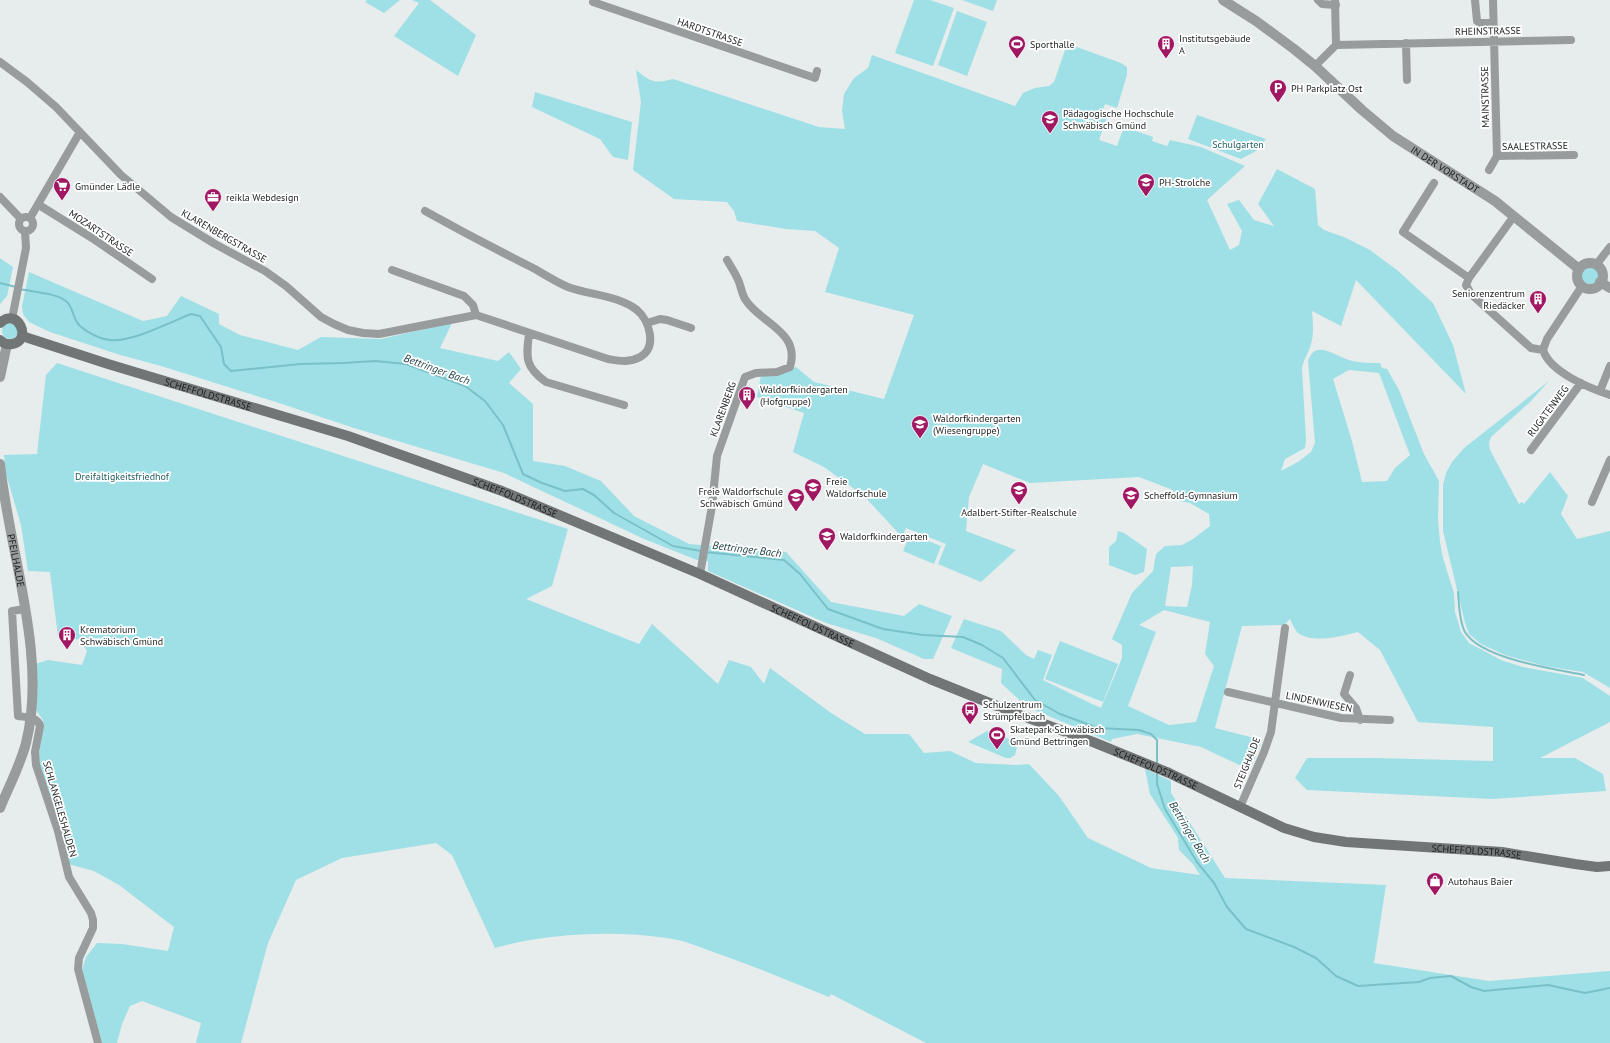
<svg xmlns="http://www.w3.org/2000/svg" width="1610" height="1043" viewBox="0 0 1610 1043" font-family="'PT Sans',sans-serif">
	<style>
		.green { fill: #9fe0e6; fill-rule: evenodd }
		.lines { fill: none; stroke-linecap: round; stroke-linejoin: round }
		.stream { stroke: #79c0c7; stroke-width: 2 }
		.minor { stroke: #999c9c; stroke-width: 8 }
		.tertiary { stroke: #999c9c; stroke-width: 10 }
		.secondary { stroke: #727576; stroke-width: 10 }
		.labels { text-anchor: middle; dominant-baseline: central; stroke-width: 3.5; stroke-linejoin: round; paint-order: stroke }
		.street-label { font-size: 10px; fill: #1c1e1e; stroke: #fff }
		.poi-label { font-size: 10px; fill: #1c1e1e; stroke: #fff; text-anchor: start }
		.park-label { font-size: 10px; fill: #225e63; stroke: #fff }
		.water-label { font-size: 11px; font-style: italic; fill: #1b3e41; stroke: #fff }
	</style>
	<rect width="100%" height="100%" fill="#e7eced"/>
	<!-- green -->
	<path class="green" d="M367,0H400L384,13L365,2Z
		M412,0H430L476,35L458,76L394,36L419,3Z
		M914,0H930L954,8L933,66L895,53Z
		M962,0H997L993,11Z
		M957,11L987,22L967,76L938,65Z
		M1074,46L1121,63L1127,67V75L1117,108L1105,104L1101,115L1107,117L1099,140L1117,146L1124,127L1153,137L1152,141L1167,146L1170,140L1201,147L1245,166L1207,200L1230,250L1239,245L1242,231L1227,204L1239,200L1254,220L1274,226L1258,204L1277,169L1315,189L1318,225L1324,230L1344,237L1370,250L1397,270L1433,303L1453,345L1466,394L1356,280L1341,326L1312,311C1313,322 1314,334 1311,344C1309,353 1303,359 1302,369L1306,440L1305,448L1285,459L1281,471L1298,462L1311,452L1315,443L1308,361C1315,339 1334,355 1349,360C1359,363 1370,363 1380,363L1382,368L1387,369L1399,390L1424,454L1439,481L1438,519L1440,542L1443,558L1454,593L1455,612L1461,632L1469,643L1501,660L1523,667L1583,678L1610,696V722L1540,758H1575L1603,774L1606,791L1493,799L1307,790L1295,778L1307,758H1375L1493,761V727L1418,722L1380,650L1358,632C1341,636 1314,644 1298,633C1295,630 1292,623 1290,619L1284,625L1242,626L1215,728L1262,740L1250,770L1201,747L1137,734L1112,739L1111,742L1027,707L1001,683L1002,669L951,648L964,619L1001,631L1026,655L1034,659L1038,650L1052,655L1043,680L1092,704L1101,708L1122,658V645L1112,639L1132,593L1153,571L1156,554L1165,546L1182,545L1193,539L1210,526L1209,514L1190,503L1175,500L1173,490L1139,477L1030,483L983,464L969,497L966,531L1016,550L981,582L938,564L946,544L906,528L902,537L864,496L824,467L793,452L804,413L757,397L761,375H778L796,367L814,382L884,399L914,315L825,292L839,248L815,231L786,229L737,221L734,211L727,202L674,199L633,170L641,102L636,70C651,82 654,84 673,79L819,127L845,129L842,111L844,94L854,78L868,68L872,55L1015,106L1023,93L1035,88L1049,86L1054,82L1065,50L1068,47ZM1349,370L1379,373L1410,455L1395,468L1387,481L1362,482L1352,441L1333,379ZM1193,566L1192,585L1187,607L1165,606L1171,567ZM1164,610L1210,622L1205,654L1214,666L1196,722L1169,725L1128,706L1156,632L1139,625Z
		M535,92L632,122L628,160L613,157L600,139L532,107Z
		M1197,115L1266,139L1256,151L1241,159L1188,139Z
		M0,258L13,267L7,296L0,304Z
		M1581 275a9 9 0 1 1 18 0a9 9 0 1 1-18 0Z
		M29,272L143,321L167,316L181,296L219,314V324L240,335L298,350L321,337L381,339L452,323L440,348L498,361L509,352L521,369L509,383L533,404V461L565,466L601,481L634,516L689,544L786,552L831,602L904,616L919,604L952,616L933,659H924L876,638L826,623L708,571V561L697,560L644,539L504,473L354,428L279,403L161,366L117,354L50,332L29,322L23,314L22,306Z
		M2 331a8 8 0 1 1 16 0a8 8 0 1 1-16 0Z
		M57,363L568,529L552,586L526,599L639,644L652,624L718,684L729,660L751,667L764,684L770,668L831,713L865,734H909L924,753L950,751L976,763L1016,765L1029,764L1059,796L1088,838L1151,868L1200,875L1193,864L1179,850L1178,838L1150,794L1145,769L1171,781V793L1225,878L1386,885L1374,963L1489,981L1610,971V1043H926L831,994L829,997C791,982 754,966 716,953C700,947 683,940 667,938C614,930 546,933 495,948L452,855L436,843L342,858L296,880L268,943L241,1043H196L201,1023L142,1001L130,1006L122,1024L117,1043H102L82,970L86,957L97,943L122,944L168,951L174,927L119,885L94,871L68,864L38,763L43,720L36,710L35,664L48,660L82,665L87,651L84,646L83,640L58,637L50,572L28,571L21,525L6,474L4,455L37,454L46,375Z
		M1549,381L1530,402L1491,437L1489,443L1490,450L1519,504L1522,502L1524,504L1550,472L1568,496L1561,514L1577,539L1610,531V688L1583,672L1544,666L1505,655L1481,644L1469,634L1465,623L1443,531V485L1446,473L1452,462L1464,448Z
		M1118,531L1124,533L1147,549L1144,572L1135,575L1109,565V547L1116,541Z
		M910,534L941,546L934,564L903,551Z
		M1060,641L1118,664L1103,702L1045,679Z
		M987,731L1012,740L1017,747L1015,755L1010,758H1006L968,742Z"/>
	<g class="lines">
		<!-- stream -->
		<path class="stream" d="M0,283L16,287
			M20,289C33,292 58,293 67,302C73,307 73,320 80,326C88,333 100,339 110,340C130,343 171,322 191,314L200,316L221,347L224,364L231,371L300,364L344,363L375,361L406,364L465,386L485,401L503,425L523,474L542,483L565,491L583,489L594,495L614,513L673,546L701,551
			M705,552L784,560L800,574L828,609L883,629L923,635L963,637L982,645L1003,658L1035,700L1060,714L1098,728L1139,730L1151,734L1157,740V764
			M1458,592C1459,604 1459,621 1465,632C1481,659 1555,669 1584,675
			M1157,772V784L1165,809L1197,862L1214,883L1227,907L1246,929L1294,947L1316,958L1336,976L1358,986L1419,982L1430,978L1451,976L1471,987L1484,991L1548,985L1585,993L1610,988"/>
		<!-- minor -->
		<path class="minor" d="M594,0L593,2L815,78L817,71
			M1318,0L1322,4L1336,5
			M1335,0L1336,45
			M1475,0L1477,21L1480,23H1493
			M1406,43L1407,80
			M0,62L27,82L56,107L121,175L171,217L215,244L265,271L286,286L321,317L334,324L348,330L363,333L379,334L476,315L608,359C620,361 629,363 640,357C658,347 649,320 637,310C618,295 589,295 568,287C556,282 544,274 533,268C497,250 461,231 425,211
			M1315,66L1336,45L1571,40
			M1497,156L1574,155
			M1489,170L1497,156L1493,0
			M1434,183L1403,232L1469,278L1514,216
			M0,197L21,219
			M39,205L92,238L152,279
			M19 224a7 7 0 1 1 14 0a7 7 0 1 1-14 0Z
			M30,218L80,132
			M1596,265L1610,247
			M392,270L464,296L473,305L476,315
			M1469,278L1466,285L1471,294L1531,348L1543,350
			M1582,286L1547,339L1543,350C1550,372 1589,388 1610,395
			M12,319L26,248L25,231
			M647,323L660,319L667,320L691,328
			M529,334C526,358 525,367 546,382L624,405
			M1600,391L1610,366
			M1531,450L1581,383
			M1592,502L1610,460
			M700,574L712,506L717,456L745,377L756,373L777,372L790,367C801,331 759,323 745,299C742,294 741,287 739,282C736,274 731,267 727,260
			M25,609L12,611L18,716C25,717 38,717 40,726L35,752L36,765L58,831L69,877L91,913L93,920V928L79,958L78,969L98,1043
			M1350,675L1344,694L1356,708L1360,720
			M1228,692L1341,718L1390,720
			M1240,807L1264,752L1271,732L1285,628"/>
		<!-- tertiary -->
		<g class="tertiary">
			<path id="s1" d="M1223,0L1256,21L1294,49L1315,66L1362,110L1393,136L1495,201L1579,269"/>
			<circle cx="1590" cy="276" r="13"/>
			<path d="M1600,282L1610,288"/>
			<path d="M0,377L7,344"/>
			<path id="s2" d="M0,464C9,552 48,656 26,743C20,766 9,786 0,808"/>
		</g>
		<!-- secondary -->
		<g class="secondary">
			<path d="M0,323C18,306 33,341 12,344C7,345 3,343 0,340"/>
			<path id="s3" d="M22,336L108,364L348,436L502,491L700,574L930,679L1012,712L1093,742L1169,773L1284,828L1314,837L1346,842L1502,852L1575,864L1597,867L1610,866"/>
		</g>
	</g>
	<!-- icons -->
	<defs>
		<symbol id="stadium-pin" viewBox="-11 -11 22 30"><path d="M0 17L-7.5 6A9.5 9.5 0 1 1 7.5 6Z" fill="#a01762" stroke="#fff"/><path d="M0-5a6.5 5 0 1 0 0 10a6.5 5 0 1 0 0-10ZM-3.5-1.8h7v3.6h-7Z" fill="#fff"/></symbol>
		<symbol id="building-pin" viewBox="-11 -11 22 30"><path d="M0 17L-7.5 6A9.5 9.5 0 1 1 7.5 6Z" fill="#a01762" stroke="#fff"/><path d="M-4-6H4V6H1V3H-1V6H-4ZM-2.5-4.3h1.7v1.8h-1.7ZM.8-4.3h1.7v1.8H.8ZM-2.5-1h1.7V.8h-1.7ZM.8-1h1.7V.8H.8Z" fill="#fff"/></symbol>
		<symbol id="parking-pin" viewBox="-11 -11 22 30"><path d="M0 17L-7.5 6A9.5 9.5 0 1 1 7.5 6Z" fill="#a01762" stroke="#fff"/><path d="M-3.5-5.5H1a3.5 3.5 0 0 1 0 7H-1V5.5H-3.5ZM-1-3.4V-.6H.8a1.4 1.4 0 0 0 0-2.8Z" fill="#fff"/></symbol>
		<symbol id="university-pin" viewBox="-11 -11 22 30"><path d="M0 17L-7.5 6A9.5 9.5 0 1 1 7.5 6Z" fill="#a01762" stroke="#fff"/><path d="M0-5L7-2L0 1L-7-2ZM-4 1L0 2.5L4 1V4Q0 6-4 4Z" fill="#fff"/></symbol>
		<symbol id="school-pin" viewBox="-11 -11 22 30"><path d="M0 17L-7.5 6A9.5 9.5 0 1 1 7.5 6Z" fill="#a01762" stroke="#fff"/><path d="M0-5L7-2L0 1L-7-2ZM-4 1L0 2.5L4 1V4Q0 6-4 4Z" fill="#fff"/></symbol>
		<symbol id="supermarket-pin" viewBox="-11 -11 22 30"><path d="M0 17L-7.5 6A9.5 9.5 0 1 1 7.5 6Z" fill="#a01762" stroke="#fff"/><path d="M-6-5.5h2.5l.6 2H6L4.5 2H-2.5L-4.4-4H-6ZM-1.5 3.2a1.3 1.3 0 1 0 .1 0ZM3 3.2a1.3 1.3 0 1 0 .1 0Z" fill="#fff"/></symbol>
		<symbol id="office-pin" viewBox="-11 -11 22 30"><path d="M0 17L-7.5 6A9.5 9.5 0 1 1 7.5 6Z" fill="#a01762" stroke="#fff"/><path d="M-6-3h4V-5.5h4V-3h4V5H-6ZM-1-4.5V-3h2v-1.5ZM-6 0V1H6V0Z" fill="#fff"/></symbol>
		<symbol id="bus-pin" viewBox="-11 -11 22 30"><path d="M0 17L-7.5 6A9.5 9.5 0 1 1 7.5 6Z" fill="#a01762" stroke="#fff"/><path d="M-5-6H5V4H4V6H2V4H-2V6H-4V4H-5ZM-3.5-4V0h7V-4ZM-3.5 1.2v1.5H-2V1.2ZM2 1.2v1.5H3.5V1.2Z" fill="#fff"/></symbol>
		<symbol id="shop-pin" viewBox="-11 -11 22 30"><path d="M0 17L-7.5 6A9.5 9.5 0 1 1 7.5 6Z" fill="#a01762" stroke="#fff"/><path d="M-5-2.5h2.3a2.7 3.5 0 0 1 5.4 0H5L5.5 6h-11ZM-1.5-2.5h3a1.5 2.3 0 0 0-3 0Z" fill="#fff"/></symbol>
	</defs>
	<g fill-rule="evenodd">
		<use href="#stadium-pin" x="1007" y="34" width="20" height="27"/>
		<use href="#building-pin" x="1156" y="34" width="20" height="27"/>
		<use href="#parking-pin" x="1268" y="78" width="20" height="27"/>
		<use href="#university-pin" x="1040" y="109" width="20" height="27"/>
		<use href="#school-pin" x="1136" y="172" width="20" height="27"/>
		<use href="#supermarket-pin" x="52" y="176" width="20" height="27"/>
		<use href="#office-pin" x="203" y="187" width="20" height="27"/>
		<use href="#building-pin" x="1528" y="289" width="20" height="27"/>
		<use href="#building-pin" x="737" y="385" width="20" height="27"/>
		<use href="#school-pin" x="910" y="414" width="20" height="27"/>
		<use href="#school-pin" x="803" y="477" width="20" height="27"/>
		<use href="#school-pin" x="1009" y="480" width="20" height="27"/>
		<use href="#school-pin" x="1121" y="485" width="20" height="27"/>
		<use href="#school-pin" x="786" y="487" width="20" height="27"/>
		<use href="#school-pin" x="817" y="526" width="20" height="27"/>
		<use href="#building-pin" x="57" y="625" width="20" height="27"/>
		<use href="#bus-pin" x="960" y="700" width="20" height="27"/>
		<use href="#stadium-pin" x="987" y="725" width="20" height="27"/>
		<use href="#shop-pin" x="1425" y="871" width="20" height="27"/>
	</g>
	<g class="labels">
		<!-- street labels -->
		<g class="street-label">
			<text transform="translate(1488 31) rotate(-1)">RHEINSTRASSE</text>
			<text transform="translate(710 32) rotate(19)">HARDTSTRASSE</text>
			<text transform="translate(1485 97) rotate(-91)">MAINSTRASSE</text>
			<text transform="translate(1535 146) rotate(-1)">SAALESTRASSE</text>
			<text stroke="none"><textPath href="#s1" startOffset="280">IN DER VORSTADT</textPath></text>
			<text transform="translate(101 233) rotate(34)">MOZARTSTRASSE</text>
			<text transform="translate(224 236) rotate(30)">KLARENBERGSTRASSE</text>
			<text stroke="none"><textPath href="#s3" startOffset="195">SCHEFFOLDSTRASSE</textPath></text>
			<text transform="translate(723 409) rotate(-70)">KLARENBERG</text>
			<text transform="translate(1548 411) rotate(-53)">RUGATENWEG</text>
			<text stroke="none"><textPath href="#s3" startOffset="519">SCHEFFOLDSTRASSE</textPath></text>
			<text stroke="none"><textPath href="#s2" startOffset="98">PFEILHALDE</textPath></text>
			<text stroke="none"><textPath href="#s3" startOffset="843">SCHEFFOLDSTRASSE</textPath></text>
			<text transform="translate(1319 702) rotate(12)">LINDENWIESEN</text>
			<text transform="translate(1247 763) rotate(-68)">STEIGHALDE</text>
			<text stroke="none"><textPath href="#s3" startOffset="1215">SCHEFFOLDSTRASSE</textPath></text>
			<text transform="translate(60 809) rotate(74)">SCHLANGELESHALDEN</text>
			<text stroke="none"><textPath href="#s3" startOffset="1551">SCHEFFOLDSTRASSE</textPath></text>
		</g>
		<!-- poi labels -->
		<g class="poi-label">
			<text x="1179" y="38">Institutsgebäude<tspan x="1179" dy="12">A</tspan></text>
			<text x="1030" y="44">Sporthalle</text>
			<text x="1291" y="88">PH Parkplatz Ost</text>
			<text x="1063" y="113">Pädagogische Hochschule<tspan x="1063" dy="12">Schwäbisch Gmünd</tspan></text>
			<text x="1159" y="182">PH-Strolche</text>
			<text x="75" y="186">Gmünder Lädle</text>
			<text x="226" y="197">reikla Webdesign</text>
			<text x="1525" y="293" text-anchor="end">Seniorenzentrum<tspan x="1525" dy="12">Riedäcker</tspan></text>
			<text x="760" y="389">Waldorfkindergarten<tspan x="760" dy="12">(Hofgruppe)</tspan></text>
			<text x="933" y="418">Waldorfkindergarten<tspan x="933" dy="12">(Wiesengruppe)</tspan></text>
			<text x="826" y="481">Freie<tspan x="826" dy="12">Waldorfschule</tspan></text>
			<text x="783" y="491" text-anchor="end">Freie Waldorfschule<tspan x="783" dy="12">Schwäbisch Gmünd</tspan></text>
			<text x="1144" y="495">Scheffold-Gymnasium</text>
			<text x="1019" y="512" text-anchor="middle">Adalbert-Stifter-Realschule</text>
			<text x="840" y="536">Waldorfkindergarten</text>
			<text x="80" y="629">Krematorium<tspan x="80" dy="12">Schwäbisch Gmünd</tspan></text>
			<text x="983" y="704">Schulzentrum<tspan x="983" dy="12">Strümpfelbach</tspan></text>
			<text x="1010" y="729">Skatepark Schwäbisch<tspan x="1010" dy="12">Gmünd Bettringen</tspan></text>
			<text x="1448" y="881">Autohaus Baier</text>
		</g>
		<!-- park labels -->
		<g class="park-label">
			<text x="1238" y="144">Schulgarten</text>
			<text x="122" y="476">Dreifaltigkeitsfriedhof</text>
		</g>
		<!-- water labels -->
		<g class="water-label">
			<text transform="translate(437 369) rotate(20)">Bettringer Bach</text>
			<text transform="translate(747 549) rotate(7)">Bettringer Bach</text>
			<text transform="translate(1190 832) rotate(59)">Bettringer Bach</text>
		</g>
	</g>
</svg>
